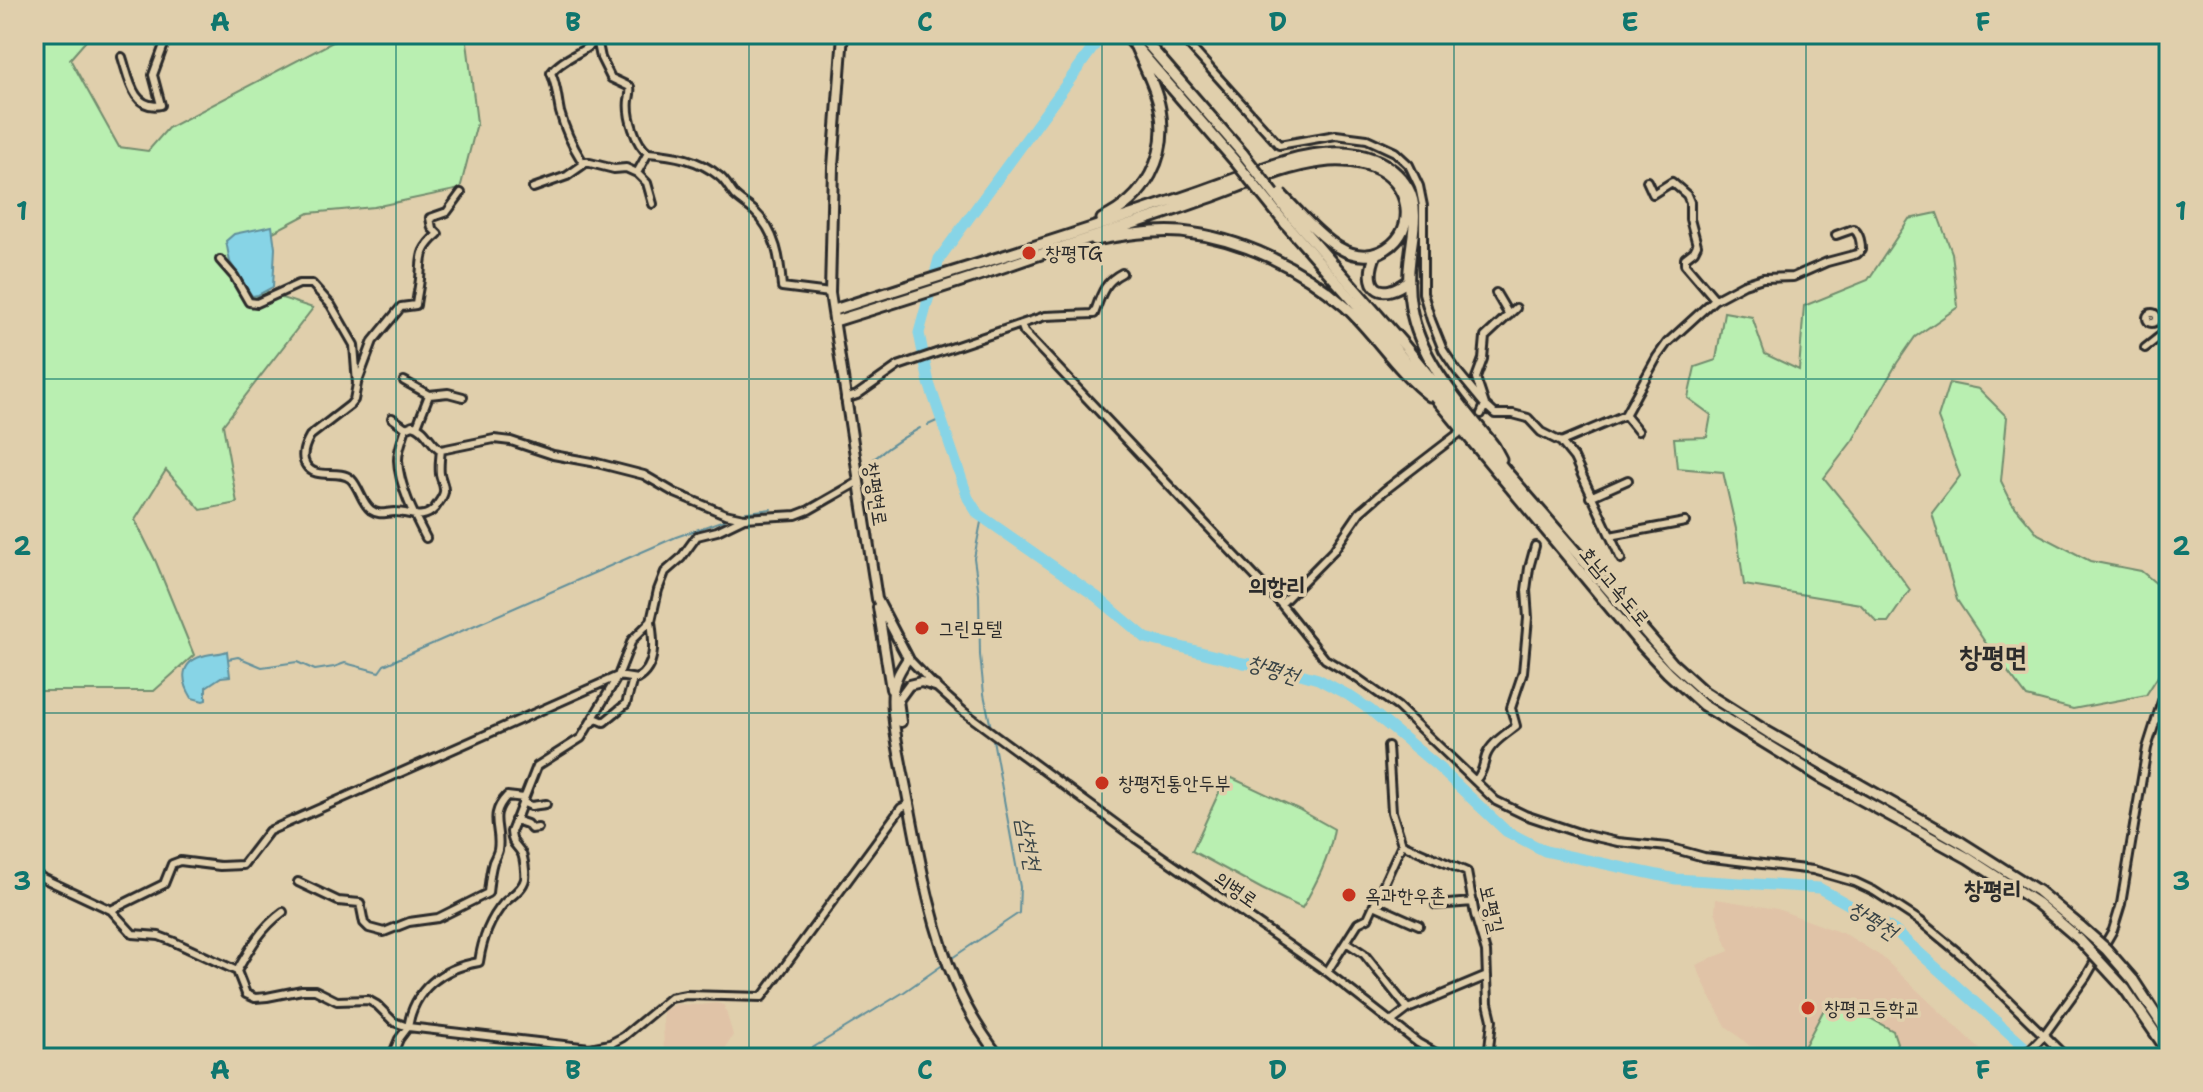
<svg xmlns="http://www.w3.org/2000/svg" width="2203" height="1092" viewBox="0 0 2203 1092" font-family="'Shantell Sans','Poor Story',sans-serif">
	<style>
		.built { fill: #e0c3a7 }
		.green { fill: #b9efb1; stroke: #728d6e; stroke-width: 2 }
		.water { fill: #87d4e6; stroke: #62909b; stroke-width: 2 }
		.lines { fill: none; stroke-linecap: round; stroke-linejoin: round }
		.stream { stroke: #62909b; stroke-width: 2 }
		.river { stroke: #87d4e6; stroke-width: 11 }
		.minor-casing { stroke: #2b2b2b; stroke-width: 12 }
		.major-casing { stroke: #2b2b2b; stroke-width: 14 }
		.highway-casing { stroke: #2b2b2b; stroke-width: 15 }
		.minor { stroke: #e0cfac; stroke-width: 6 }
		.major { stroke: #e0cfac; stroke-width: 8 }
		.highway { stroke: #e0cfac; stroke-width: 9 }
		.highway-bridge-casing { stroke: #2b2b2b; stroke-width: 15; stroke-linecap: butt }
		.highway-bridge { stroke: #e0cfac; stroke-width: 9 }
		.grid { fill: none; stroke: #0f766e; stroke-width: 2; stroke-opacity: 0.55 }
		.poi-dot { fill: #c8321e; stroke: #e0cfac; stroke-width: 3 }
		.labels { text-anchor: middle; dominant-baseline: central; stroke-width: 7; stroke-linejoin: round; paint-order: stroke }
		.poi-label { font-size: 20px; fill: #2b2b2b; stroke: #e0cfac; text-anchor: start }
		.street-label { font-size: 20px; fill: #2b2b2b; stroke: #e0cfac }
		.water-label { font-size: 22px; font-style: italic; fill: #394447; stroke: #e0cfac }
		.quarter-label { font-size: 24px; font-weight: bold; fill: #2b2b2b; stroke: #e0cfac }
		.district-label { font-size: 28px; font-weight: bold; fill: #2b2b2b; stroke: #e0cfac }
		.neatline { fill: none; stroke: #0f766e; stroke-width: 3 }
		.grid-label { font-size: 26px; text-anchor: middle; font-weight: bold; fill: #0f766e }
	</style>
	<rect width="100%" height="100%" fill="#e0cfac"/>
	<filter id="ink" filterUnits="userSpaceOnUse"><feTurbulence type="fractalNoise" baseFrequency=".0125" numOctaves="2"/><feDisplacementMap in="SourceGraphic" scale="16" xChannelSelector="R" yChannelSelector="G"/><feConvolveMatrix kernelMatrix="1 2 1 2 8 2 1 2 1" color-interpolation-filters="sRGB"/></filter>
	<g filter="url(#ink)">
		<!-- built -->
		<path class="built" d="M1716,899L1777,909L1847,935L1882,957L1989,1058H1802L1791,1052L1750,1046L1726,1026L1709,995L1696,965L1729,951L1715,911Z
			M716,1003L724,1005L733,1035L720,1058H664L663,1011L676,1004L700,1005Z"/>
		<!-- green -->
		<path class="green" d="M34,34H92L70,59L119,147L148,151L168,128L348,34H466L477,123L460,189L374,207L309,213L239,250L269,294L313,308L223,425L237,503L201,510L166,470L135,520L156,562L194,655L154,691H34Z
			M1937,213L1952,253L1958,307L1915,337L1897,363L1853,440L1824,478L1872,537L1910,590L1888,622H1877L1860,604L1744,585L1736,529L1723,472L1677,468L1674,438L1707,437L1711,415L1688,398L1695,367L1716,360L1724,312L1752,317L1765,354L1799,370L1804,306L1868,280L1909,219Z
			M1949,383L1979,389L2007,417L2001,481L2012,503L2038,534L2090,561L2141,571L2169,594V653L2162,670L2146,695L2073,709L2027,697L1985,642L1957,600L1932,513L1960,476L1938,418Z
			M1232,778L1298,809L1334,829C1329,859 1317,882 1302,908L1262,889L1192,851L1222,786Z
			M1838,1000L1893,1031L1897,1043L1888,1058H1819L1807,1051L1805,1045L1828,1002Z"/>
		<!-- water -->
		<path class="water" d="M272,226L275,248L273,287L258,295L252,296L230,262L226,241L234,234Z
			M227,651L230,676L221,677L206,687V700L203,701L192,698C180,679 180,661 206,655C214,653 220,654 227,651Z"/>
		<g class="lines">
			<!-- stream -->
			<path class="stream" d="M928,425L941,419
				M862,470C880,452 898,440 920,428
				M741,513L771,509
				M982,517L974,558L979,594L980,655L984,694L991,728
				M228,659L238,657L262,667L297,662L315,670L334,667L345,663L379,672L384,665L676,537L727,519
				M949,960L1019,913L1020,887L992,734
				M796,1058L904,992L944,964"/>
			<!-- river -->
			<path class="river" d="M1103,34L939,259L919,333L929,383L968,498L978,514L1097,597L1146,638L1243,663L1276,667L1318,679L1348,695L1369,709L1436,765L1506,831L1545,851L1676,879L1819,888L1894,930L2037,1058"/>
			<defs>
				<path id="minor" d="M596,34L601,58L611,78L630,87C631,91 630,95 629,100C627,115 635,144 648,153C673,155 699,159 719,176C726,181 729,189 735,196C741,202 749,206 755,212C776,232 780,259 782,287L830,293
					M1179,34L1279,145L1336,135L1367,139L1395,152L1409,165L1419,186L1423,206V293L1431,320L1443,350L1457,371L1485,405L1495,414H1513L1528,418L1541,432L1561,442L1574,458L1621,559
					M596,41C582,53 561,59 551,73C557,86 557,98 560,112C565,131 572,145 582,161L614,169L626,168L637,173L647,183L653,204
					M122,57C129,78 133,111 161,105L153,75L168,34
					M637,173L648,153
					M1647,181L1653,194L1672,182L1687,195L1690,202V219L1697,245L1694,251L1685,258V264L1715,299
					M533,188L567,176L587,162
					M220,260L234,276L249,302L257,303L299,284H312L331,305L354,345L357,384L354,400L350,405L310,436C305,445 300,456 306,465C316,481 338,468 351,479C360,488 361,502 371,510C380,516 386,512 395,512C411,512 422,522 435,508C438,503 443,498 444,492C445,486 441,480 440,474C439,466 440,458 441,450L494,439L511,441L553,455L597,463L644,475L675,493L725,514L744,518L796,515L809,510L858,482
					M1496,293L1509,315
					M2147 318a5 5 0 1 1 10 0a5 5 0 1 1-10 0Z
					M1021,324L1024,332L1281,604L1325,659L1357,678L1398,707L1496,801L1525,815L1582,834L1618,842L1668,847L1704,857L1813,870L1855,882L1874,891L1920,921L1966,959L2067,1058
					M2145,348L2169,329
					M358,381L373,341L401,307L416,305C417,296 419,288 420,279C422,257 419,250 438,234L432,228L430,218L447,212L461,193
					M404,381L429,395
					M845,399L857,395L898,366L1045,316L1094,314C1101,295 1104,282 1122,273
					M1481,414L1485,405L1476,378L1483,359L1485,337L1516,308
					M1625,415L1657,357L1667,343L1714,300L1744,284L1763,278L1793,277L1827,262L1857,254L1861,250C1861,242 1860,233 1853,229L1836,235
					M392,418L406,428
					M417,426L429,395L448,393L463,397
					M1561,442L1625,415L1638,431
					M1590,497L1628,480
					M1610,536L1685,522
					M426,538C414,515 399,486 398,460C398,449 403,438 406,428L413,425C426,428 430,444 441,450
					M1281,604L1334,550L1360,512L1384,491L1458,434
					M908,658L935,686L964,712L1135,838L1327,972L1418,1043L1445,1058
					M591,723L597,719L604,722L626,704L633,679
					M1475,781C1483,772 1483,766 1486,756C1491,743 1506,734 1516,726L1511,708L1523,672L1528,618L1526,590L1529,568L1535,546
					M522,802L531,806L546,804
					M515,820L527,824L531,829L538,828
					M34,839L40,841L34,852
					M1402,844L1467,872L1475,915L1486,952L1488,1003L1492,1020L1488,1058
					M34,874L111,910L164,884L172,864L180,861L220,866L243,865L269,831L618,676L637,679C657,667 654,642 651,621
					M298,882L338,901L360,903L364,923L369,928L384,932L409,922L438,918L488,893C489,883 490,872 493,862C495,858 497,854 498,850C502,828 487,817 507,796L524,798
					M1374,905L1419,925
					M1436,905L1473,902
					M111,910L133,934L159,936L172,941L237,971L246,994L255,998L267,997L302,990H315L337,1001L368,1000L377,1005L394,1022L408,1027C414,989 442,968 479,962C482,941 490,919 504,903C511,896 523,889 525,879C526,874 524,859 522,854C517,844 512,846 511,832L537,766L581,738L618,676L632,640L651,621L658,590L665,572L681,558L697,536L717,531L744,518
					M1346,942L1358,923L1368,918L1402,844L1392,812L1388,746
					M237,971C250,948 261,928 283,912
					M1327,972L1346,942L1364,954L1408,1009
					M1391,1022L1408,1009L1487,976
					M391,1058L399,1039L408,1027L590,1048L610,1044L623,1037L670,998L686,995L762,997L901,808L909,804
					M2022,1058L2044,1035L2086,977L2113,930L2121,904L2147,748L2169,679"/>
				<path id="major" d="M843,34L833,167L830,293L877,599L908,658C901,669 895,678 893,691C890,716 901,763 906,788C919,855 929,921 956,984C967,1010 983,1036 1000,1058
					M878,607L891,689
					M901,722L898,700L909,685L921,682L935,686"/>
				<path id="highway" d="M1125,34L1235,161
					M1139,34L1243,154
					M1292,217L1404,345L1510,476L1672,663L1704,692L1769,733L1962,843L2038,891L2081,927
					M1102,219C1145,199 1169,157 1160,109C1156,87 1144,66 1135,45
					M1285,223L1393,346L1637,640L1668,673L1703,705L1822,778L1968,858L2037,903L2078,938
					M1095,240C1123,235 1152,230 1181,232C1241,238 1301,267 1346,307C1376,335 1397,371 1430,396
					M1376,254C1362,287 1380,303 1409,280
					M834,310C941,275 1050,243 1157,206C1185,197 1214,187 1242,176C1270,166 1299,154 1330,153C1360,151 1391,160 1408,188C1420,209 1412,237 1410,259C1408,275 1408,292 1411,308C1420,361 1462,405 1494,446L1501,459
					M835,321C893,303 951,285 1009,265C1074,242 1140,223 1205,199C1243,186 1281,167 1321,162C1339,159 1364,161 1380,170C1413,188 1417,236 1380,252C1347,266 1318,232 1298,212
					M2133,980L2169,1035
					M2125,989L2169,1053"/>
			</defs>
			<!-- minor casing -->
			<use href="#minor" class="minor-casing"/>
			<!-- major casing -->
			<use href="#major" class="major-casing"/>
			<!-- highway casing -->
			<use href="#highway" class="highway-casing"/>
			<!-- minor -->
			<use href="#minor" class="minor"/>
			<!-- major -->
			<use href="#major" class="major"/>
			<!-- highway -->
			<use href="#highway" class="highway"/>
			<defs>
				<path id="highway-bridge" d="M1243,154L1292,217
					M1235,161L1285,223
					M1281,194L1298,212
					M2081,927L2106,949L2133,980
					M2078,938L2125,989"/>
			</defs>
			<!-- highway-bridge casing -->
			<use href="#highway-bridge" class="highway-bridge-casing"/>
			<!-- highway-bridge -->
			<use href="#highway-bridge" class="highway-bridge"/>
		</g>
	</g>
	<!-- grid -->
	<path class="grid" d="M396,34V1058M749,34V1058M1102,34V1058M1454,34V1058M1806,34V1058M34,379H2169M34,713H2169"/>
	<!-- markers -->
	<g class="poi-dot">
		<circle cx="1029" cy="253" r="8"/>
		<circle cx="922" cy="628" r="8"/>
		<circle cx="1102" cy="783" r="8"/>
		<circle cx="1349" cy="895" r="8"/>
		<circle cx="1808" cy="1008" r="8"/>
	</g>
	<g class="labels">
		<!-- poi labels -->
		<g class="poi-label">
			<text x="1045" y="253">창평TG</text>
			<text x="938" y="628">그린모텔</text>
			<text x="1118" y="783">창평전통안두부</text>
			<text x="1365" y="895">옥과한우촌</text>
			<text x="1824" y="1008">창평고등학교</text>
		</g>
		<!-- street labels -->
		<g class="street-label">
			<text transform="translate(876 494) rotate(81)">창평현로</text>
			<text transform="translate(1615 586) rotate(50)">호남고속도로</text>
			<text transform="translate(1236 889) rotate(35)">의병로</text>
			<text transform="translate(1492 909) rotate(77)">보평길</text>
		</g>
		<!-- water labels -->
		<g class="water-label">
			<text transform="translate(1273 669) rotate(17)">창평천</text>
			<text transform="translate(1029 844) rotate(80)">삼천천</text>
			<text transform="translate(1873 920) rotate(32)">창평천</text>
		</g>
		<!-- quarter labels -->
		<g class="quarter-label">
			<text x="1277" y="586">의항리</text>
			<text x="1993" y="890">창평리</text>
		</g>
		<!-- district labels -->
		<g class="district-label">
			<text x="1993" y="656">창평면</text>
		</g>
	</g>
	<!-- margin -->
	<rect width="2203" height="1092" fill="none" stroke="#e0cfac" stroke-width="88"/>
	<rect x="44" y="44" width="2115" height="1004" class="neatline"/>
	<g class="grid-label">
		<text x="220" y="31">A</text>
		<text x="573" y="31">B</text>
		<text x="925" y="31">C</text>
		<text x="1278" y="31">D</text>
		<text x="1630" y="31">E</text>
		<text x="1983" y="31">F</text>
		<text x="22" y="220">1</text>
		<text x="2181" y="220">1</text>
		<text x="22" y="555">2</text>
		<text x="2181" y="555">2</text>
		<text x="22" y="890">3</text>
		<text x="2181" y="890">3</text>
		<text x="220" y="1079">A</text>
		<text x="573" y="1079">B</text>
		<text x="925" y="1079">C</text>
		<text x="1278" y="1079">D</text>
		<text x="1630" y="1079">E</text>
		<text x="1983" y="1079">F</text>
	</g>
</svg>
